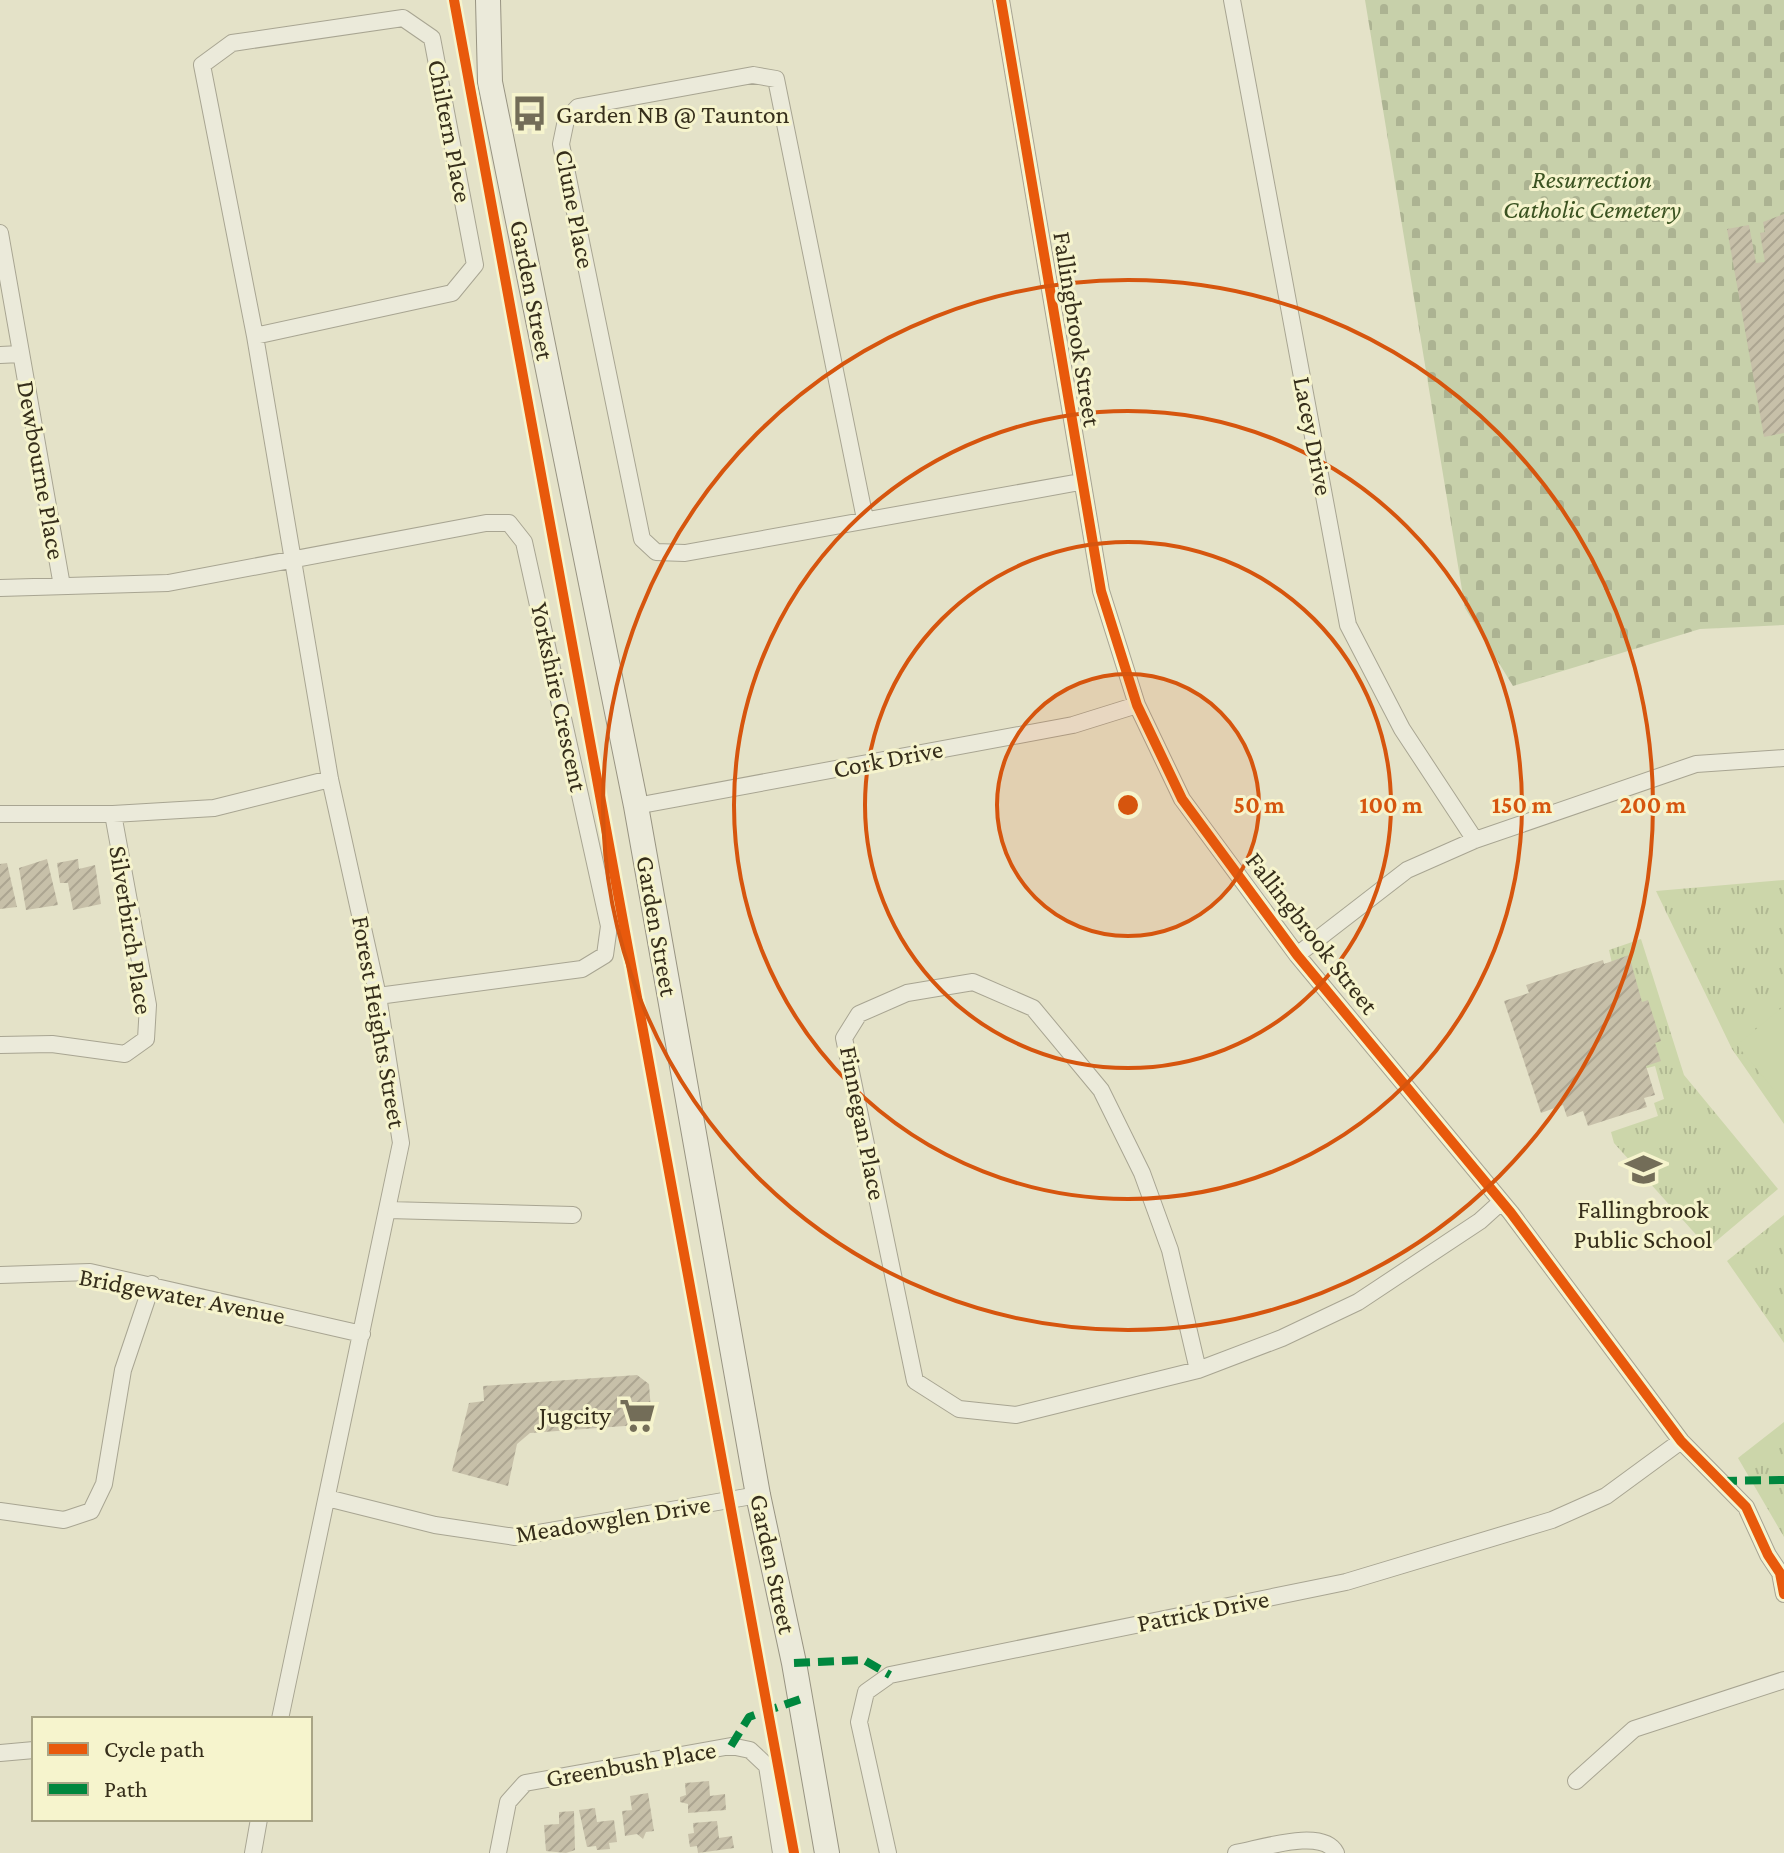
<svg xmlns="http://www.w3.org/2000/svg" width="1784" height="1853" viewBox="0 0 1784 1853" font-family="'Crimson Pro',serif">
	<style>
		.cemetery { fill: url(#cemetery-stones) }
		.park { fill: url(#park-tufts) }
		.pitch { fill: #ccd6aa }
		.building { fill: url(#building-hatch) }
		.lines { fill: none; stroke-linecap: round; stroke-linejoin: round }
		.street-casing { stroke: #a8a592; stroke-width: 18 }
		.secondary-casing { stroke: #989482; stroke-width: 26 }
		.street { stroke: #ebeada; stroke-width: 16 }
		.secondary { stroke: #ebeada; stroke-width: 24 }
		.quiet { stroke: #00873e; stroke-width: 8; stroke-dasharray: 16 8; stroke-linecap: butt }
		.cycleway-casing { stroke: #f6f4cd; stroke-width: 15 }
		.cycleway { stroke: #e8590c; stroke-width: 10 }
		.ring { fill: none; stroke: #d6550e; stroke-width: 4 }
		.labels { text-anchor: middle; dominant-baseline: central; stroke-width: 6; stroke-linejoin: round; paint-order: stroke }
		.poi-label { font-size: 26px; fill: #362e1b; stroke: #f6f4cd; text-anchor: start }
		.street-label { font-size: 26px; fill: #362e1b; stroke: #f6f4cd }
		.park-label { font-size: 26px; font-style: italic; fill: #3b5321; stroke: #f6f4cd }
		.centre { fill: #d6550e; stroke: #f6f4cd; stroke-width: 4 }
		.ring-label { font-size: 24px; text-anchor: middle; font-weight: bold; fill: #d6550e; stroke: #f6f4cd; stroke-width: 6; stroke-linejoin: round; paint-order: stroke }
	</style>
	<defs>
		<pattern id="cemetery-stones" width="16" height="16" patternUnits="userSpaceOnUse" patternTransform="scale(2)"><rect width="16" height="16" fill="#c7d0aa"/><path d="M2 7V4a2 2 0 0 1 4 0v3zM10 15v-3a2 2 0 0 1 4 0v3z" fill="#acb392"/></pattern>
		<pattern id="park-tufts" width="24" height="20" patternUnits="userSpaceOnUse" patternTransform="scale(2)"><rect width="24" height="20" fill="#ccd6aa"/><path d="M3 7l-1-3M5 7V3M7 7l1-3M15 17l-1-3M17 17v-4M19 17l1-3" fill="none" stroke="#b0b892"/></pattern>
		<pattern id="building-hatch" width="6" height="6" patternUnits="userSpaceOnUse" patternTransform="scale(2)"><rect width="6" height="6" fill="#c7c0a9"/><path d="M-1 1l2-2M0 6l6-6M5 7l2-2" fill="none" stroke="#aca591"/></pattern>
	</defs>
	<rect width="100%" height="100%" fill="#e4e2c8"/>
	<!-- cemetery -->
	<path class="cemetery" d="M1365,0H1784V625L1700,629L1513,686L1465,608Z"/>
	<!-- park -->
	<path class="park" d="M1784,880V1124L1732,1049L1656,891Z
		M1641,939L1684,1075L1778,1189L1708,1248L1614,1143L1611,1132L1658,1116L1654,1103L1664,1099L1655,1066L1636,1071L1609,950Z
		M1784,1215V1343L1727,1261Z
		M1784,1422V1537L1738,1458Z"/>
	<!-- pitch -->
	<path class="pitch" d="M1784,1006V1102L1737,1045Z"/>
	<!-- building -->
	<path class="building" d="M1784,214V433L1764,437L1727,229L1749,225L1756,263L1765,262L1760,233L1765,232L1763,222Z
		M47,859L58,905L26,910L19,868Z
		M78,859L79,869L95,865L101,904L73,910L68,883H60L57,863Z
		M7,863L17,907L0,909V864Z
		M1629,955L1642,1002L1648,1000L1661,1041L1655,1043L1661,1061L1646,1066L1655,1095L1644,1098L1647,1107L1588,1126L1583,1111L1567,1117L1563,1105L1541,1113L1504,1001L1529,993L1526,985L1603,960L1604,964Z
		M637,1375L649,1384L652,1424L530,1433L517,1444L508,1486L452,1471L469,1403L484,1401L483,1386Z
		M709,1781L710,1796L725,1794L726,1810L688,1813V1804L680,1802V1797L686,1795L685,1783Z
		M648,1793L654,1831L646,1832L643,1839L637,1834L625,1836L622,1811L632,1810L630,1796Z
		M595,1808L597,1822L614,1820L617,1842L609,1843L610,1849L597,1850L596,1846L587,1847L579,1810Z
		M574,1811L575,1850L566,1853L546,1851L544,1825L559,1824V1812Z
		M717,1821L719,1838L732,1836L734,1848L698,1853L697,1846L690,1847L688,1834L694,1833L693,1823Z"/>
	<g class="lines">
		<defs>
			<path id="street" d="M1001,0L1101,591L1137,705L1182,799L1297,955L1511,1213L1681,1441L1746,1507L1768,1555L1780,1573L1784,1594
				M1232,0L1348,625L1402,729L1475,840
				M0,233L62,586
				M255,336L452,293L475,265L432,38L403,18L232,43L202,65L255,336L330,779L378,996L401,1143L280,1719
				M0,355L21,354
				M865,519L776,79L753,75L578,107L566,120L561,144L642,539L656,552L685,553L1080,482
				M0,588L168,583L486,523H509L524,542L609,926L605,955L582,969L378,996
				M636,806L1073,725L1137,705
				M0,814H113L214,808L330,779
				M1297,955L1407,870L1475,840L1696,764L1784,758
				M0,1045L52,1044L125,1054L146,1039L148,1005L113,814
				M388,1210L573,1215
				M0,1275L90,1272L362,1334
				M1198,1370L1170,1250L1142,1173L1101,1090L1033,1008L973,982L907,993L859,1014L844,1038L915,1381L959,1409L1016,1415L1198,1370L1282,1338L1358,1302L1480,1221L1501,1202
				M327,1498L435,1525L515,1537L758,1495
				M0,1511L64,1520L91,1511L104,1484L123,1370L152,1284
				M0,1753L34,1750
				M1576,1781L1634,1729L1784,1680
				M253,1853L259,1819
				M498,1853L508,1802L525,1783L731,1746L750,1750L767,1766L781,1853
				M888,1853L859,1722L866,1692L890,1675L1346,1582L1552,1520L1606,1496L1681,1441
				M1236,1853C1260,1849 1323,1827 1336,1853"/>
			<path id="secondary" d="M488,0L490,82L636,806L758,1495L794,1663L827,1853"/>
		</defs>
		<!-- street casing -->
		<use href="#street" class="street-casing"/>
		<!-- secondary casing -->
		<use href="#secondary" class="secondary-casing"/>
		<!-- street -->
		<use href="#street" class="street"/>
		<!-- secondary -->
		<use href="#secondary" class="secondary"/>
		<!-- quiet -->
		<path class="quiet" d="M1721,1481L1784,1480
			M794,1663L864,1660L890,1675
			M731,1746L749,1717L801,1699"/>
		<defs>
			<path id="cycleway" d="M454,0L794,1853
				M1001,0L1101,591L1137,705L1182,799L1297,955L1511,1213L1681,1441L1746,1507L1768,1555L1780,1573L1784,1594"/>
		</defs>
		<!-- cycleway casing -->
		<use href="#cycleway" class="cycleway-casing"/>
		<!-- cycleway -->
		<use href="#cycleway" class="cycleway"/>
	</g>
	<!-- distance rings -->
	<circle cx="1128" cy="805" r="131" fill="#d6550e" fill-opacity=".12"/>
	<g class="ring">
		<circle cx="1128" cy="805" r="131"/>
		<circle cx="1128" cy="805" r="263"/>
		<circle cx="1128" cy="805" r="394"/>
		<circle cx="1128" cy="805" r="525"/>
	</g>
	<!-- icons -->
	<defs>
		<symbol id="bus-bare" viewBox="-9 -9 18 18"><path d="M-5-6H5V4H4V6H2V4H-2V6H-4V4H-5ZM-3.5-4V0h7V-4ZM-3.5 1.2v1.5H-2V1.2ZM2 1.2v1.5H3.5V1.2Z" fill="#736d58" stroke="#f6f4cd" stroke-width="2.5" paint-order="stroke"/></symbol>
		<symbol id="school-bare" viewBox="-9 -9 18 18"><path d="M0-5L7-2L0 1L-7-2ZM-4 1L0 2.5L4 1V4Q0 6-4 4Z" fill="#736d58" stroke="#f6f4cd" stroke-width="2.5" paint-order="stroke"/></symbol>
		<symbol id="supermarket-bare" viewBox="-9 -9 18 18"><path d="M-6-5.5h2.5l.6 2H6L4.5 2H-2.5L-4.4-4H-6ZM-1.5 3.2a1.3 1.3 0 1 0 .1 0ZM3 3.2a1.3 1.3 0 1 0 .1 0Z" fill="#736d58" stroke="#f6f4cd" stroke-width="2.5" paint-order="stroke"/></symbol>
	</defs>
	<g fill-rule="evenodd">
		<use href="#bus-bare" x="504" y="88" width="51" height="51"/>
		<use href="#school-bare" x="1618" y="1144" width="51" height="51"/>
		<use href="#supermarket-bare" x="612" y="1390" width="51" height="51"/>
	</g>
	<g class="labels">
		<!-- poi labels -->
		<g class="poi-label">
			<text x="556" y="114">Garden NB @ Taunton</text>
			<text x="1643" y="1209" text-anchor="middle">Fallingbrook<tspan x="1643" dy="30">Public School</tspan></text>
			<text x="611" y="1415" text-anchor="end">Jugcity</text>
		</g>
		<!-- street labels -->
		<g class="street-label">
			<text transform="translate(450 131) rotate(79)">Chiltern Place</text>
			<text transform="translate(575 209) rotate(79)">Clune Place</text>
			<text transform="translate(532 290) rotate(79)">Garden Street</text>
			<text transform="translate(1077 329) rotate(81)">Fallingbrook Street</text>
			<text transform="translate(1313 436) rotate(79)">Lacey Drive</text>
			<text transform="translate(41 470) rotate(80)">Dewbourne Place</text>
			<text transform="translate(559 697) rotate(78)">Yorkshire Crescent</text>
			<text transform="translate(888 759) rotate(-11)">Cork Drive</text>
			<text transform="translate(657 926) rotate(80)">Garden Street</text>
			<text transform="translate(131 930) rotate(81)">Silverbirch Place</text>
			<text transform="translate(1312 933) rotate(52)">Fallingbrook Street</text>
			<text transform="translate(379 1022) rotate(80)">Forest Heights Street</text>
			<text transform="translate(863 1123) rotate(79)">Finnegan Place</text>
			<text transform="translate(182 1296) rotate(11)">Bridgewater Avenue</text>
			<text transform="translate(613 1519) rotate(-9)">Meadowglen Drive</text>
			<text transform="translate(773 1564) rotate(78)">Garden Street</text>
			<text transform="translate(1203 1611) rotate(-11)">Patrick Drive</text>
			<text transform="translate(631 1764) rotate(-10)">Greenbush Place</text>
		</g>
		<!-- park labels -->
		<g class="park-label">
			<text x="1592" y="179">Resurrection<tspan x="1592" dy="30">Catholic Cemetery</tspan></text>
		</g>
	</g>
	<circle cx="1128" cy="805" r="12" class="centre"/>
	<g class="ring-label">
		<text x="1259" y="813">50 m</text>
		<text x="1391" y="813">100 m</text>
		<text x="1522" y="813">150 m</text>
		<text x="1653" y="813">200 m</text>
	</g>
	<!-- legend -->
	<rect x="32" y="1717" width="280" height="104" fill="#f6f4cd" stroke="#a9a586" stroke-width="2"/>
	<rect x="48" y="1743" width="40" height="12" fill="#e8590c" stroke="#a9a586" stroke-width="2"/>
	<text x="104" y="1757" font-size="24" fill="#362e1b">Cycle path</text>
	<rect x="48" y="1783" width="40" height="12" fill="#00873e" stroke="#a9a586" stroke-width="2"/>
	<text x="104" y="1797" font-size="24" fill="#362e1b">Path</text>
</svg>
